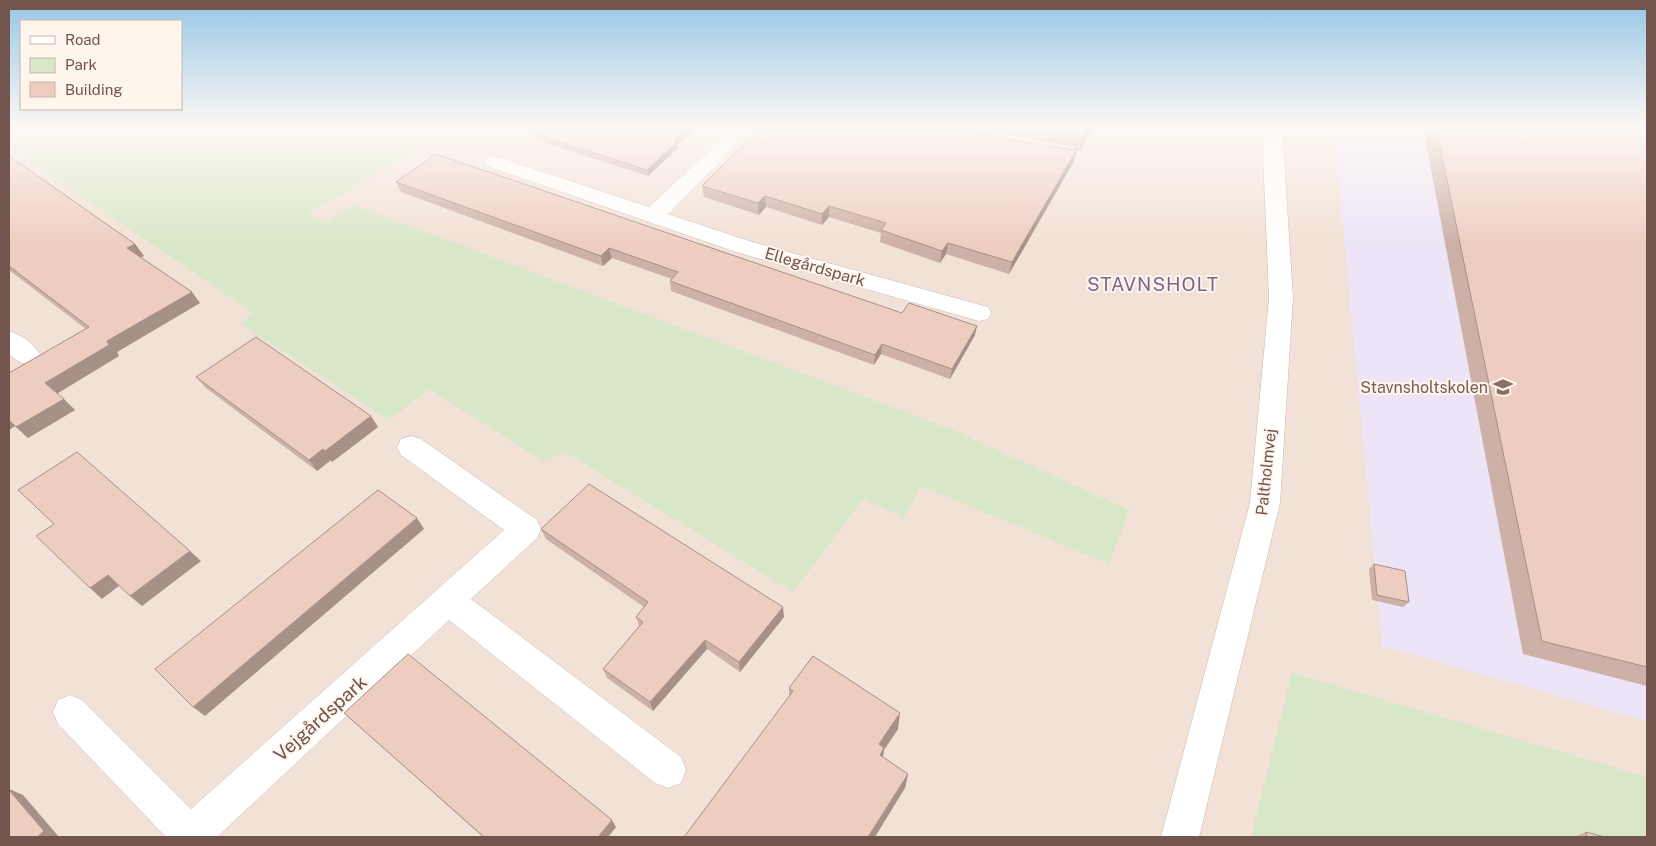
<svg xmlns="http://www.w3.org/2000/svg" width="1656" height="846" viewBox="0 0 1656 846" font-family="'Public Sans',sans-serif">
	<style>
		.residential { fill: #f2e1d6 }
		.education { fill: #ede4f7 }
		.green { fill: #d8e7c7 }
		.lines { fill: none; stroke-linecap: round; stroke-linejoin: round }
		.minor-casing { stroke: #ceb9b1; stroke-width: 1 }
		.tertiary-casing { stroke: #ceb9b1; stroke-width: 1 }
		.minor { fill: #fff; fill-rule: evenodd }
		.tertiary { fill: #fff; fill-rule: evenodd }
		.wall { fill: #cdb0a6 }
		.shaded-wall { fill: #a79087 }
		.building { fill: #eecdc1; stroke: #a79087 }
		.labels { text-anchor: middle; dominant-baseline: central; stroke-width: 4; stroke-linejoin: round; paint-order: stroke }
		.street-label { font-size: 16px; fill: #72554e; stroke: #fef5ed }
		.education-label { font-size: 16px; fill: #785e54; stroke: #fef5ed; text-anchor: end }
		.quarter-label { font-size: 19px; letter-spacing: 1px; fill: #7a668e; stroke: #fef5ed }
		.near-street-label { font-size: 19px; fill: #72554e; stroke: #fef5ed }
	</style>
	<rect width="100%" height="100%" fill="#fbf0e7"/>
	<!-- residential -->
	<path class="residential" d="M9,127H1647V837H9Z"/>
	<!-- education -->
	<path class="education" d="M1334,127H1647V721L1382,646Z"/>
	<!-- green -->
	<path class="green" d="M9,127H455L308,214L324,223L354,205L951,429L1129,510L1109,564L921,486L904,517L863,499L793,592L565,452L543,461L429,389L389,420L241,324L253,313L9,147Z
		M1292,673L1647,777V837H1251Z"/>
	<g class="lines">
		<defs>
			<path id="minor" d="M729,127H750L723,159L668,214L752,242L988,307L991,313L988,319L979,321L736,252L487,166L484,162L487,158L494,156L501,158L649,207L709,151Z
				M9,331C22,335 34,344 41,356L37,363C24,366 19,362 9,354Z
				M411,436L421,439L537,520L541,529L537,538L471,599L681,757L686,770L681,783L668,788L655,783L449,620L217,837H166L58,724L53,712L58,700L70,695L82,700L191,809L504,530L401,455L397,447L401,439Z"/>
			<path id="tertiary" d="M1262,127H1282L1293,298L1280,503L1199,837H1161L1250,503L1269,298Z"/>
		</defs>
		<!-- minor casing -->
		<use href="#minor" class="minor-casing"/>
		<!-- tertiary casing -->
		<use href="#tertiary" class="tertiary-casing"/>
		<!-- minor -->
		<use href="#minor" class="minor"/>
		<!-- tertiary -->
		<use href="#tertiary" class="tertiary"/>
	</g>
	<!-- wall -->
	<path class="wall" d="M543,127H697L677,145L678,148L648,176L536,140L535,134Z
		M962,127H1093L1080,151L1070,146Z
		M1423,127H1647V686L1523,654Z
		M1077,149L1074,161L1009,274L946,254L940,263L880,242L881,233L829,217L822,225L766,207L759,215L704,197L702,186Z
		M9,156L135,244L144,256L141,257L200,303L117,352L119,356L57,394L75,410L28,438L15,426L9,430V373L86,329L9,270Z
		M396,182L902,313L975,335L950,379L881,354L874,365L671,291L670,281L672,279L612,258L603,266L401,192Z
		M196,377L378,427L332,462L331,460L317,471L206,388Z
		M541,529L784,617L740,672L707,649L653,711L607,678L603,669L639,626L636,617L644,607L546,539Z
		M1374,564L1409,602L1403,607L1372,600L1369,569Z
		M789,688L898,729L884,750L883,757L908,774L905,788L789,696Z
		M344,713L616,827L608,837H483Z
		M1586,832L1605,837H1574Z"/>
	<!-- shaded-wall -->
	<path class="shaded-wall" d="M689,127H697L677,145L678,148L648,176L647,170L674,141Z
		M1089,127H1093L1080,151L1083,139Z
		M1077,149L1074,161L1009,274L1012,262Z
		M765,196L766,207L759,215L758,203Z
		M829,206V217L822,225V214Z
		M948,243L946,254L940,263L942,251Z
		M135,244L144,256L136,260L127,248Z
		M609,248L612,258L603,266L601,256Z
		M192,292L200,303L117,352L119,356L56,394L45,383L107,341Z
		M977,326L975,335L950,379L952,369Z
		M882,344L881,354L874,365L875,355Z
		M64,399L75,410L28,438L16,427Z
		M371,416L378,427L332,462L325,451Z
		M9,421L15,426L9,430Z
		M323,449L331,460L317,471L309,460Z
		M417,518L424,529L205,716L193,707Z
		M190,551L201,561L142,606L130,596Z
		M108,575L120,585L102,599L90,588Z
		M783,607L784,617L740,672L739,662Z
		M705,640L707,649L653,711L650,702Z
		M900,713L898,729L884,750L882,762L878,770L879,744Z
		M908,774L905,788L875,837H868Z
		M9,789L23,795L59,837H37L9,790Z
		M612,820L616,827L608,837H598Z"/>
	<!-- building -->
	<path class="building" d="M543,127H689L674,141L677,142L647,170L535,134Z
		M762,127H939L1072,150L1077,149L1012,262L948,243L942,251L881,230L886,223L829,206L822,214L765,196L758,203L702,186Z
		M1028,127H1089L1083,139L1073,135Z
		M1436,127H1647V667L1542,641Z
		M436,154L902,313L909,303L977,326L952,369L882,344L875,355L670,281L678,272L609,248L601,256L396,182Z
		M9,156L135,244L127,248L192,292L107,341L109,345L45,383L64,399L16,427L9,420V373L89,327L9,266Z
		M256,337L371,416L325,451L323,449L309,460L196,377Z
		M77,452L190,551L130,596L108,575L90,588L36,536L54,524L18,490Z
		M589,484L783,607L739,662L705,640L650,702L603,669L643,622L636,617L648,602L541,529Z
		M378,490L417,518L193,707L155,669Z
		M1374,564L1405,571L1409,602L1377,595Z
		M408,654L612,820L598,837H484L344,713Z
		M813,656L900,713L879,744L884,748L880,755L908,774L868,837H684L793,691L789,688Z
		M9,790L44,831L37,837H9Z
		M1586,832L1605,837H1587Z"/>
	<!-- sky -->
	<linearGradient id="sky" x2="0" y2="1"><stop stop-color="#97c7e6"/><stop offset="0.52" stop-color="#fdf8f4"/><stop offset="1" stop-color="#fdf8f4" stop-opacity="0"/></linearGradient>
	<rect width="1656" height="245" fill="url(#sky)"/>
	<!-- icons -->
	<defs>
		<symbol id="school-bare" viewBox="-9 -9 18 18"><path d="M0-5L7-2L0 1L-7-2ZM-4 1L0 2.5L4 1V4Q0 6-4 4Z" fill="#8d6e63" stroke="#fef5ed" stroke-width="2.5" paint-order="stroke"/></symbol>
	</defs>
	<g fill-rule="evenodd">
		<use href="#school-bare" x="1489" y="373" width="28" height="28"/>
	</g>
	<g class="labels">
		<!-- street labels -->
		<g class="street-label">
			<text transform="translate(815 267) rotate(16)">Ellegårdspark</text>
			<text transform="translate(1266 472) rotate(-84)">Paltholmvej</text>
		</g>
		<!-- education labels -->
		<g class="education-label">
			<text x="1488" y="387">Stavnsholtskolen</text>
		</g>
		<!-- quarter labels -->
		<g class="quarter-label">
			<text x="1153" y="284">STAVNSHOLT</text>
		</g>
		<!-- near-street labels -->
		<g class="near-street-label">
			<text transform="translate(320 718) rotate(-42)">Vejgårdspark</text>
		</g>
	</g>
	<!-- border -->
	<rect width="1656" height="846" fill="none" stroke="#72554e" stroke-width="20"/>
	<!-- legend -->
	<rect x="20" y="20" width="162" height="90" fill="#fef5ed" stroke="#c6b5ad"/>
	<rect x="30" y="36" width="25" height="8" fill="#ffffff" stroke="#c6b5ad"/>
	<text x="65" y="45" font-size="15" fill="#72554e">Road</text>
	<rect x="30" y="58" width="25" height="15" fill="#d8e7c7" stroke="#c6b5ad"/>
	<text x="65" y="70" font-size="15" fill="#72554e">Park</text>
	<rect x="30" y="82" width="25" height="15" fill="#eecdc1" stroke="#c6b5ad"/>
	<text x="65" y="95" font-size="15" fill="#72554e">Building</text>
</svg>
